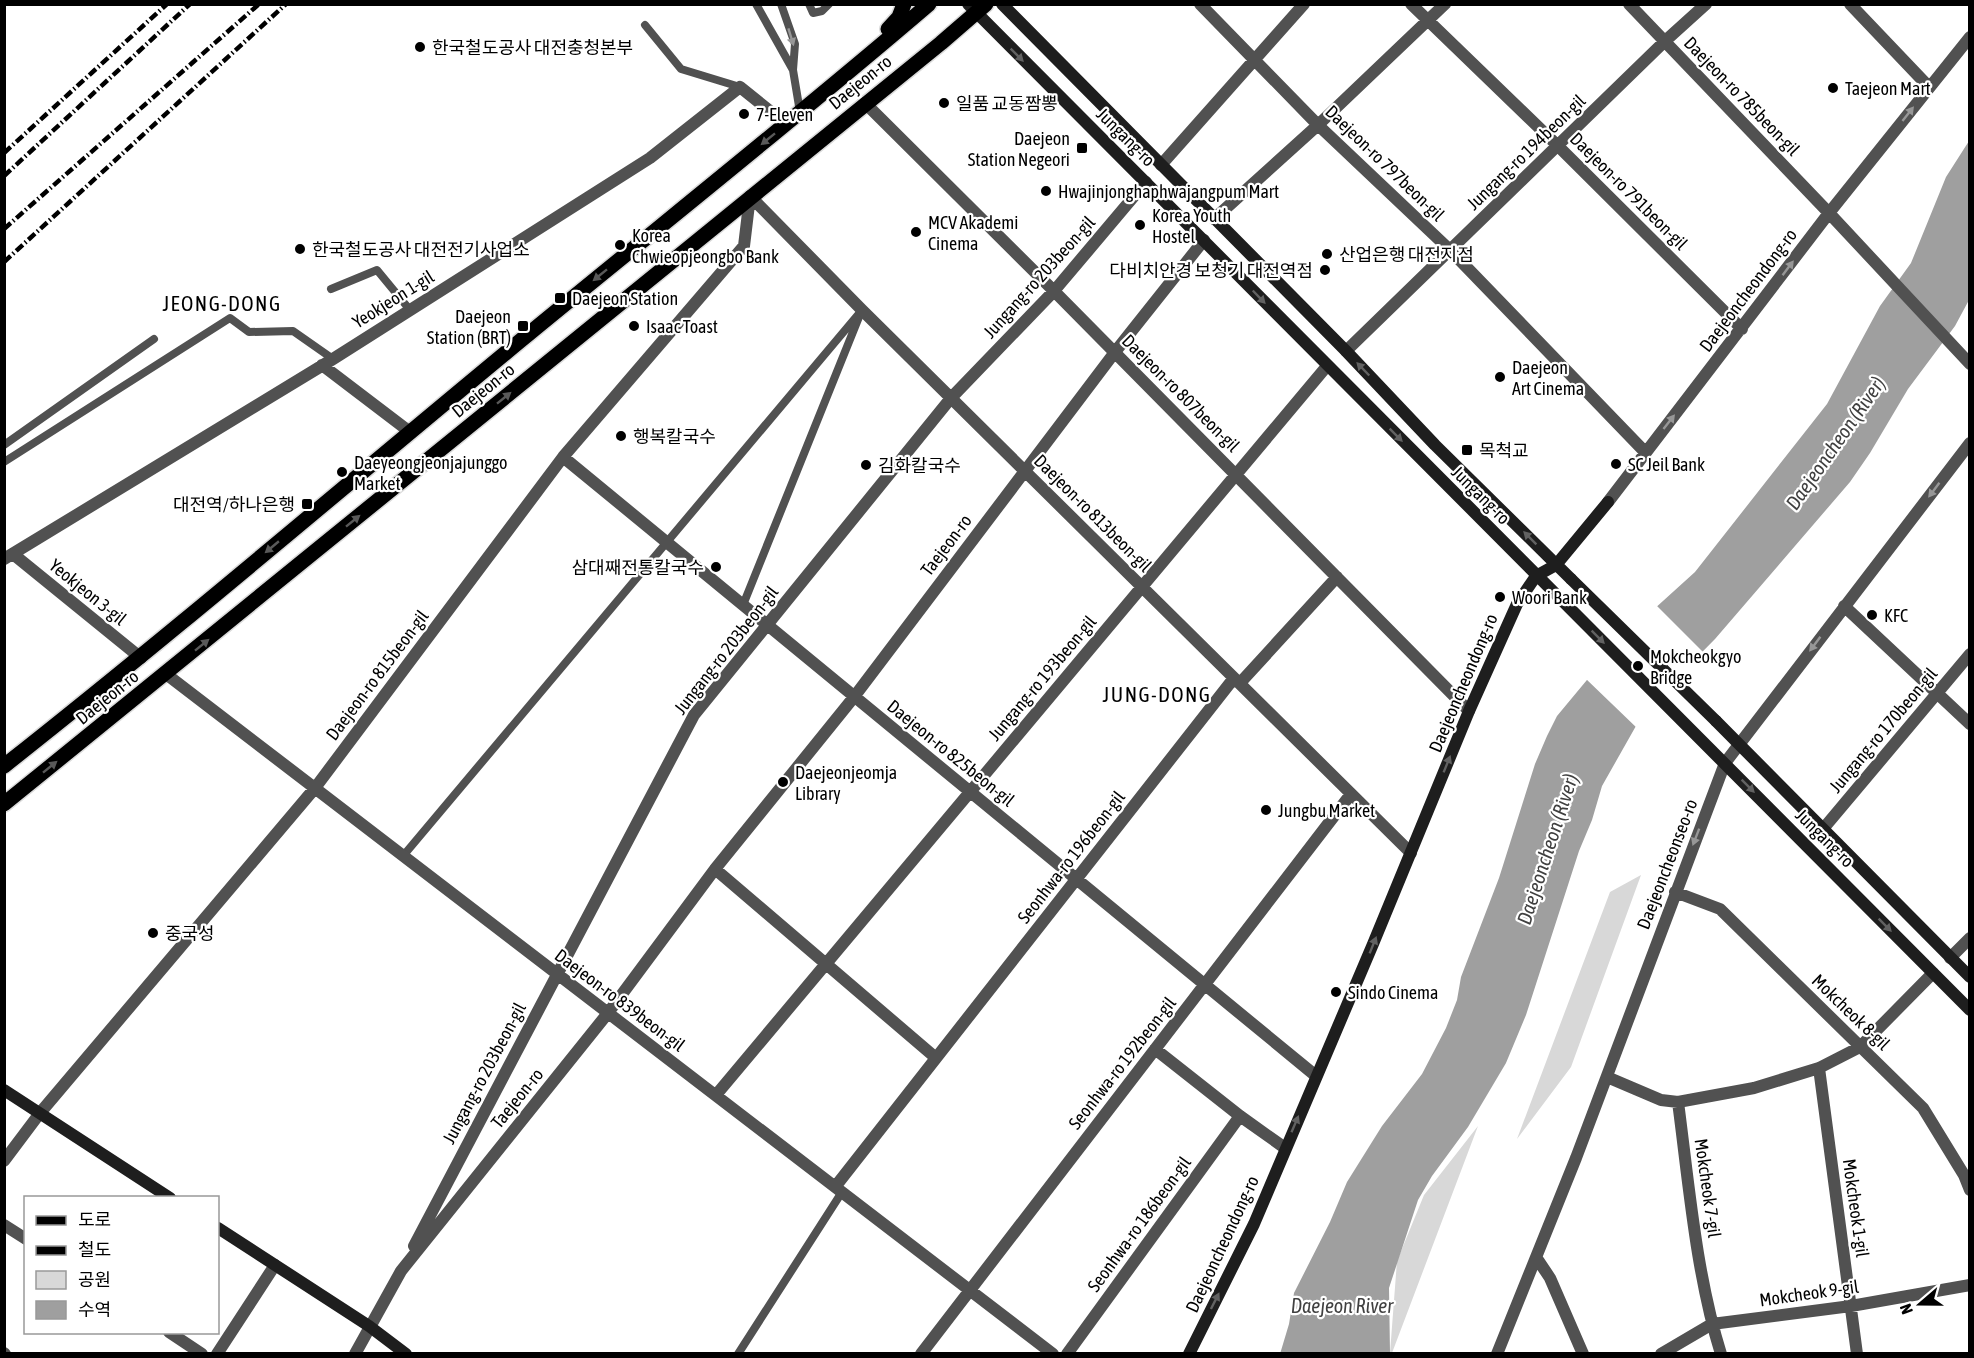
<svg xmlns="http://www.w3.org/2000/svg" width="1974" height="1358" viewBox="0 0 1974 1358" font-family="'Asap Condensed','Noto Sans KR',sans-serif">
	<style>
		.green { fill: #d8d8d8 }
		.water { fill: #9f9f9f }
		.pier { fill: #fff }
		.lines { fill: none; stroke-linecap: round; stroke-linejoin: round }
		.primary-casing { stroke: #dbdbdb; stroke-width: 18 }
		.lane { stroke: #515151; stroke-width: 8 }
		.street { stroke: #515151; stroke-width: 12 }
		.secondary { stroke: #1e1e1e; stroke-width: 12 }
		.primary { stroke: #000; stroke-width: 15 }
		.rail { stroke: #000; stroke-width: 4.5; stroke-dasharray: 9 3 1.5 3; stroke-linecap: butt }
		.secondary-bridge { stroke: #1e1e1e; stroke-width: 12 }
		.oneway { fill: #979797 }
		.oneway2 { fill: #626262 }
		.oneway3 { fill: #595959 }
		.poi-dot { fill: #000; stroke: #fff; stroke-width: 2 }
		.labels { text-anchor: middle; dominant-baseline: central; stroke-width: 4.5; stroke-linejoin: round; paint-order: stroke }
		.poi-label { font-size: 18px; fill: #000; stroke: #fff; text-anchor: start }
		.street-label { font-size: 18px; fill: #000; stroke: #fff }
		.water-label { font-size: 20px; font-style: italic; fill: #404040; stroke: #fff }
		.quarter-label { font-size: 21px; letter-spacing: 1.5px; fill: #000; stroke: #fff }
	</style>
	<rect width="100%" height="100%" fill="#fff"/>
	<!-- green -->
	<path class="green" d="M1641,875L1571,1067L1517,1139L1610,892Z
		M1478,1126L1392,1353H1390L1397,1261L1424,1195Z"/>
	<!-- water -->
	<path class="water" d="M1969,141V300L1955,326L1908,389L1870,453L1850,482L1715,639L1645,710L1602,786L1592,820L1579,851L1526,1015L1506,1063L1468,1127L1432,1176L1418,1200L1389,1288L1390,1353L1280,1354L1289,1324L1294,1293L1330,1222L1347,1182L1382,1126L1422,1074L1446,1028L1457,1000L1461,977L1499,878L1535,764L1547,736L1557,716L1621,639L1695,572L1827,404L1880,306L1911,263L1946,177Z"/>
	<!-- pier -->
	<path class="pier" d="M1655,604L1705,654L1647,712L1638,729L1585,678L1619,637Z"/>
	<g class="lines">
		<defs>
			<path id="primary" d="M888,29L899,17L904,4
				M4,766C179,628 348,483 520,341C656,229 795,119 929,4
				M4,804L941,43L986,4"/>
		</defs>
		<!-- primary casing -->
		<use href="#primary" class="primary-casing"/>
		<!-- lane -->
		<path class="lane" d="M756,4L793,70L800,112
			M781,4L795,44L793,70
			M809,4L813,13L822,11L829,4
			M645,25L681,69L740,87
			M331,289L377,270L410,310
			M4,445L154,339
			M4,462L230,318L249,332L293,331L333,359
			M743,605L859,317
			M403,856L862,310
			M738,1354L842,1192"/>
		<!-- street -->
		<path class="street" d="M1200,4L1318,125L1450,250L1645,452
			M1411,4L1558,146L1742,329
			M1629,4L1829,213L1970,364
			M1850,4L1929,87
			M865,103L1054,291L1469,711
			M1161,165L1304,4
			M750,196L862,310L1411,853
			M1214,219L1318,125L1445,4
			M1346,351L1664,42L1706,4
			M322,365L410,432
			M563,457L1316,1076
			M1608,502L1829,213L1970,37
			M13,554L141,658
			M4,559L333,359L650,158L740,87L786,124
			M1844,606L1970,724
			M166,674L1053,1354
			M1240,683L1337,577
			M1823,829L1970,654
			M715,869L936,1058
			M1675,892L1720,909L1923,1108L1964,1175L1970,1190
			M1950,958L1970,938
			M1155,1049L1240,1116L1285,1148
			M1819,1068L1857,1354
			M1607,1077L1661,1100L1678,1102L1754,1088L1819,1068L1860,1047L1933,973
			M716,1095L1327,366
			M1678,1102C1689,1185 1696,1274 1721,1354
			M4,1161L40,1113L315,788L563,457L744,246L750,196
			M835,1187L1234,678
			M4,1225L26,1239
			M414,1246L694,715L951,398L1054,291L1146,182
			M1536,1257L1550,1278L1583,1354
			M169,1332L202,1354
			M4,1353L5,1354
			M217,1354L275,1265
			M355,1354L401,1271L608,1013L715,869L854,697L1115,352L1204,240
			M921,1354L1351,794
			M1067,1354L1240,1116
			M1497,1354L1576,1158L1725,763L1970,443
			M1661,1354L1712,1324L1851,1306L1970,1285"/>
		<!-- secondary -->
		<path class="secondary" d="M968,4L1970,1010
			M1002,4L1346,351L1435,445L1571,579
			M1716,721L1970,977
			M4,1090L170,1198
			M218,1228L369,1326L406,1354
			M1189,1354L1254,1224L1373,944L1469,711L1517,604L1536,576L1556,565L1608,502"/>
		<!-- primary -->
		<use href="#primary" class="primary"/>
		<!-- rail -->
		<path class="rail" d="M4,153L167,4
			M4,176L190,4
			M4,229L259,4
			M4,262L286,4"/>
		<!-- secondary-bridge -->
		<path class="secondary-bridge" d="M1571,579L1716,721"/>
	</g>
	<!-- one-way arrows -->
	<defs><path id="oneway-solid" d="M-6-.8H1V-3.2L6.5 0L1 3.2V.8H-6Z" transform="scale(1.5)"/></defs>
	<g class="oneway">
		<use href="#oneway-solid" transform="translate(791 37) rotate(73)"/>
		<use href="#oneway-solid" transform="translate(1908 114) rotate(-52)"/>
		<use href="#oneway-solid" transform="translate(1788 268) rotate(-53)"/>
		<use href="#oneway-solid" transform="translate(1669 422) rotate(-52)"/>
		<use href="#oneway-solid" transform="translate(1934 490) rotate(127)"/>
		<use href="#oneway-solid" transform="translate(1815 644) rotate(127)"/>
		<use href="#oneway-solid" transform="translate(1696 837) rotate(111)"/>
	</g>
	<g class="oneway2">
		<use href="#oneway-solid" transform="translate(1017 55) rotate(45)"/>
		<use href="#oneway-solid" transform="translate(1259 297) rotate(46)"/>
		<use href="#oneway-solid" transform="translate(1363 369) rotate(-134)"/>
		<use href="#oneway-solid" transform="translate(1396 435) rotate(45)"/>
		<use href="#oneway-solid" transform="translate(1530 538) rotate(-135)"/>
		<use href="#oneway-solid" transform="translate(1598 637) rotate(45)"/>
		<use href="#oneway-solid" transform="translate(1447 764) rotate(-68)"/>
		<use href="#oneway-solid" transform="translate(1748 786) rotate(45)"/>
		<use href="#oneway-solid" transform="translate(1885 925) rotate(45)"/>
		<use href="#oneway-solid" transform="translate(1373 945) rotate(-68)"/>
		<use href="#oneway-solid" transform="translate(1295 1124) rotate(-67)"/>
		<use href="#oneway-solid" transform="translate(1215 1301) rotate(-63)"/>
	</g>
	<g class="oneway3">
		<use href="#oneway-solid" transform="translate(768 139) rotate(141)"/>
		<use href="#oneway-solid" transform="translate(600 275) rotate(141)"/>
		<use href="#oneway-solid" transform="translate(504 398) rotate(-39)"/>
		<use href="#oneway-solid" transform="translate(353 521) rotate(-39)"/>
		<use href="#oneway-solid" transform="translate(272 547) rotate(140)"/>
		<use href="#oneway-solid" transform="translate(202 645) rotate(-39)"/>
		<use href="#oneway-solid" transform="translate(50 767) rotate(-39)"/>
	</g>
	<!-- markers -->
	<g class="poi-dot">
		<circle cx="420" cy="47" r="6"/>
		<circle cx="1833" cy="88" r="6"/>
		<circle cx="944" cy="103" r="6"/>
		<circle cx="744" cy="114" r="6"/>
		<rect x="1076" y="142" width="12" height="12" rx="3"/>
		<circle cx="1046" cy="191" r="6"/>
		<circle cx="1140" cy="225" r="6"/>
		<circle cx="916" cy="232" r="6"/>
		<circle cx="620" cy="245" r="6"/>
		<circle cx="300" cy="249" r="6"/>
		<circle cx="1327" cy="254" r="6"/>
		<circle cx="1325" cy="270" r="6"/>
		<rect x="554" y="292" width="12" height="12" rx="3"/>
		<rect x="517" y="320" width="12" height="12" rx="3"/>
		<circle cx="634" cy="326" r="6"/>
		<circle cx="1500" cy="377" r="6"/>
		<circle cx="621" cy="436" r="6"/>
		<rect x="1461" y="444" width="12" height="12" rx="3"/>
		<circle cx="1616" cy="464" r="6"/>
		<circle cx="866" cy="465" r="6"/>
		<circle cx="342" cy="472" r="6"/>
		<rect x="301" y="498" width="12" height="12" rx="3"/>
		<circle cx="716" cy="567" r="6"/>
		<circle cx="1500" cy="597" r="6"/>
		<circle cx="1872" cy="615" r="6"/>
		<circle cx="1638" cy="666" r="6"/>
		<circle cx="783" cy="782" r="6"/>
		<circle cx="1266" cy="810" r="6"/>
		<circle cx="153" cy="933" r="6"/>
		<circle cx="1336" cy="992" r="6"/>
	</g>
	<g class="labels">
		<!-- poi labels -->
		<g class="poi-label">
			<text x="432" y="47">한국철도공사 대전충청본부</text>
			<text x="1845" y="88">Taejeon Mart</text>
			<text x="956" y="103">일품 교동짬뽕</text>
			<text x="756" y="114">7-Eleven</text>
			<text x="1070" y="138" text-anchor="end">Daejeon<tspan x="1070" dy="21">Station Negeori</tspan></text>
			<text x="1058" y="191">Hwajinjonghaphwajangpum Mart</text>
			<text x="1152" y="215">Korea Youth<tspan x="1152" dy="21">Hostel</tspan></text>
			<text x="928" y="222">MCV Akademi<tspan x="928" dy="21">Cinema</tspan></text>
			<text x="632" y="235">Korea<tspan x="632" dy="21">Chwieopjeongbo Bank</tspan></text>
			<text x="312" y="249">한국철도공사 대전전기사업소</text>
			<text x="1339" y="254">산업은행 대전지점</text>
			<text x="1313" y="270" text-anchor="end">다비치안경 보청기 대전역점</text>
			<text x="572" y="298">Daejeon Station</text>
			<text x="511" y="316" text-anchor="end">Daejeon<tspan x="511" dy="21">Station (BRT)</tspan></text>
			<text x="646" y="326">Isaac Toast</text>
			<text x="1512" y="367">Daejeon<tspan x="1512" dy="21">Art Cinema</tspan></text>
			<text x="633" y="436">행복칼국수</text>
			<text x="1479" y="450">목척교</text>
			<text x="354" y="462">Daeyeongjeonjajunggo<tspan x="354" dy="21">Market</tspan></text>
			<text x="1628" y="464">SC Jeil Bank</text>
			<text x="878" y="465">김화칼국수</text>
			<text x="295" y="504" text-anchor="end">대전역/하나은행</text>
			<text x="704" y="567" text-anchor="end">삼대째전통칼국수</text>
			<text x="1512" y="597">Woori Bank</text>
			<text x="1884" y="615">KFC</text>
			<text x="1650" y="656">Mokcheokgyo<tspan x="1650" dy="21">Bridge</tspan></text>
			<text x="795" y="772">Daejeonjeomja<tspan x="795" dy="21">Library</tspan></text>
			<text x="1278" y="810">Jungbu Market</text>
			<text x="165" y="933">중국성</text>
			<text x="1348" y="992">Sindo Cinema</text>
		</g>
		<!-- street labels -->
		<g class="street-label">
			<text transform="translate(860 82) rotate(-39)">Daejeon-ro</text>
			<text transform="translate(1742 96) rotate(46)">Daejeon-ro 785beon-gil</text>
			<text transform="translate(1126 137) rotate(45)">Jungang-ro</text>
			<text transform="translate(1526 152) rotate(-44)">Jungang-ro 194beon-gil</text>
			<text transform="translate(1385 163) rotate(44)">Daejeon-ro 797beon-gil</text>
			<text transform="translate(1629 191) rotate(45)">Daejeon-ro 791beon-gil</text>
			<text transform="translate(1039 277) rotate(-48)">Jungang-ro 203beon-gil</text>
			<text transform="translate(1748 290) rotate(-53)">Daejeoncheondong-ro</text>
			<text transform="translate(393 299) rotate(-32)">Yeokjeon 1-gil</text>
			<text transform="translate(483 390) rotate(-39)">Daejeon-ro</text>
			<text transform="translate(1181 393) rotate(45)">Daejeon-ro 807beon-gil</text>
			<text transform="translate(1481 495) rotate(45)">Jungang-ro</text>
			<text transform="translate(1093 513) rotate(45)">Daejeon-ro 813beon-gil</text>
			<text transform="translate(946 545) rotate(-53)">Taejeon-ro</text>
			<text transform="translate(88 592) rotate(39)">Yeokjeon 3-gil</text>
			<text transform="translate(726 650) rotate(-52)">Jungang-ro 203beon-gil</text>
			<text transform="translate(377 675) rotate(-53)">Daejeon-ro 815beon-gil</text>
			<text transform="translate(1042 678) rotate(-50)">Jungang-ro 193beon-gil</text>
			<text transform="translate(1463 683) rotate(-67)">Daejeoncheondong-ro</text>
			<text transform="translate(107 697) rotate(-39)">Daejeon-ro</text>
			<text transform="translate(1883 730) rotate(-50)">Jungang-ro 170beon-gil</text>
			<text transform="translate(951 753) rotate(39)">Daejeon-ro 825beon-gil</text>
			<text transform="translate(1825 838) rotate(45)">Jungang-ro</text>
			<text transform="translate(1071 857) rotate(-52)">Seonhwa-ro 196beon-gil</text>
			<text transform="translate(1667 864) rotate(-69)">Daejeoncheonseo-ro</text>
			<text transform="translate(620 1000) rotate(37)">Daejeon-ro 839beon-gil</text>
			<text transform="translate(1851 1012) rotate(44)">Mokcheok 8-gil</text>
			<text transform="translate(1122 1063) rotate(-52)">Seonhwa-ro 192beon-gil</text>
			<text transform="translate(484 1073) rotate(-62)">Jungang-ro 203beon-gil</text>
			<text transform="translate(517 1098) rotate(-51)">Taejeon-ro</text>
			<text transform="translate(1708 1188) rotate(82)">Mokcheok 7-gil</text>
			<text transform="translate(1856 1208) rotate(82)">Mokcheok 1-gil</text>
			<text transform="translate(1139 1224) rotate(-54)">Seonhwa-ro 186beon-gil</text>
			<text transform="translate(1222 1244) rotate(-65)">Daejeoncheondong-ro</text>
			<text transform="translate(1809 1293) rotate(-8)">Mokcheok 9-gil</text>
		</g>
		<!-- water labels -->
		<g class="water-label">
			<text transform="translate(1835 443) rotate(-55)">Daejeoncheon (River)</text>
			<text transform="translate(1547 849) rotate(-72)">Daejeoncheon (River)</text>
			<text x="1342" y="1305">Daejeon River</text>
		</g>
		<!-- quarter labels -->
		<g class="quarter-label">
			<text x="222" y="303">JEONG-DONG</text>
			<text x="1157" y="694">JUNG-DONG</text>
		</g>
	</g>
	<!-- border -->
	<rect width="1974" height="1358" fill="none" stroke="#000000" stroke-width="12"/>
	<!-- legend -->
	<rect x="24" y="1196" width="195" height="138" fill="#ffffff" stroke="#999999" stroke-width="1.5"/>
	<rect x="36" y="1216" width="30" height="9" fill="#000000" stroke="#999999" stroke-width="1.5"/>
	<text x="78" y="1226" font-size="18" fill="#000000">도로</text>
	<rect x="36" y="1246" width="30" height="9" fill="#000000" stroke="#999999" stroke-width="1.5"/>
	<text x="78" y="1256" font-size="18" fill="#000000">철도</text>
	<rect x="36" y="1271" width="30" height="18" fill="#d8d8d8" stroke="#999999" stroke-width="1.5"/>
	<text x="78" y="1286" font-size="18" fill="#000000">공원</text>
	<rect x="36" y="1301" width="30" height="18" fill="#9f9f9f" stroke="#999999" stroke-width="1.5"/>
	<text x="78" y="1316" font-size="18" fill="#000000">수역</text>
	<!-- north arrow -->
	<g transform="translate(1920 1304) rotate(250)" stroke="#ffffff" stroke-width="4.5" paint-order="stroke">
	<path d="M0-4.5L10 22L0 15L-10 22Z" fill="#000000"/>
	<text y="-9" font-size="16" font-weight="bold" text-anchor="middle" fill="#000000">N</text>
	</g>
</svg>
